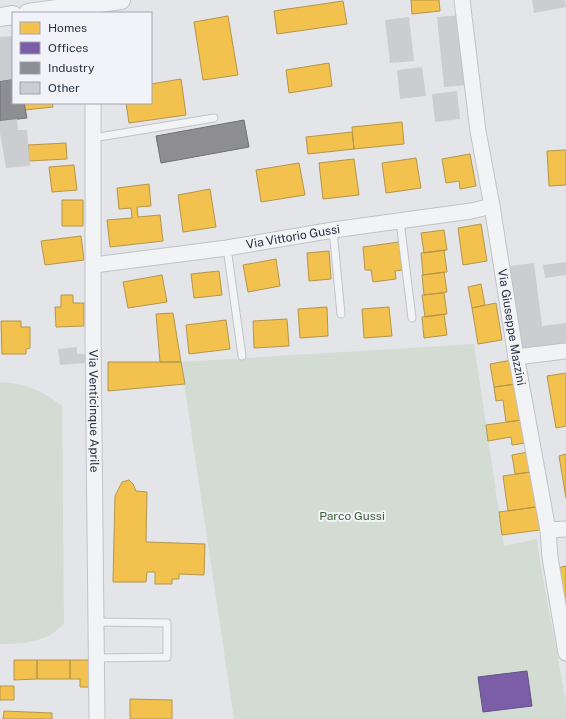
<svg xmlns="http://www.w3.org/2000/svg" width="566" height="719" viewBox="0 0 566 719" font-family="'Public Sans',sans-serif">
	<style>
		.green { fill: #d2dcd3 }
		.homes { fill: #f2c14e; stroke: #b5964b }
		.offices { fill: #7b5ea7; stroke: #625089 }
		.industry { fill: #8d8d92; stroke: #6f717a }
		.building { fill: #cbcdd1 }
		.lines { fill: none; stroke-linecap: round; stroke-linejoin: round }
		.service-casing { stroke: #c1c3c6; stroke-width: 9 }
		.minor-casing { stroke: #c1c3c6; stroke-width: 17 }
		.tertiary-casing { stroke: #c1c3c6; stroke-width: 20 }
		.service { stroke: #f2f3f5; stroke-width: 7 }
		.minor { stroke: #f2f3f5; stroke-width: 15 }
		.tertiary { stroke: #f2f3f5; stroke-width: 18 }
		.labels { text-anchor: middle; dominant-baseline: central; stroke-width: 4; stroke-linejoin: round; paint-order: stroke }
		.street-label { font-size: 12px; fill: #283143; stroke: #f1f3f8 }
		.park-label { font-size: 12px; fill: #3b5f35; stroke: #f1f3f8 }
	</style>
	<rect width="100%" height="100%" fill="#e3e5e8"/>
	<!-- green -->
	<path class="green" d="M474,344L504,546L537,539L540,562L566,702V719H234L181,362Z
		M0,382C25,383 43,391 62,406L64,624C59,628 54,633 48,636C34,643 16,644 0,644Z"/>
	<!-- homes -->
	<path class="homes" d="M411,0H439L440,11L412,14Z
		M343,1L347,24L277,34L274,11Z
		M228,16L238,75L203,80L194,22Z
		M329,63L332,86L289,93L286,70Z
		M181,79L186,115L129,123L126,103H151V84Z
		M24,103H52L53,107L25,110Z
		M402,122L404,144L354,149L352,127Z
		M352,132L354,149L308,154L306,137Z
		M66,143L67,159L29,161L28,145Z
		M566,150V185L549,186L547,151Z
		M470,154L476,186L460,189L459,181L446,183L442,159Z
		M416,158L421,188L386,193L382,163Z
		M354,159L359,195L323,199L319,163Z
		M299,163L305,195L261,202L256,170Z
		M74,165L77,190L52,192L49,167Z
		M149,184L151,206L137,207L138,217L160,215L163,241L110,247L107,220L132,218L131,208L119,209L117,188Z
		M210,189L216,227L183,232L178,195Z
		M62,200H83V226H62Z
		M481,224L487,261L463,265L458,228Z
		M444,230L447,250L424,253L421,233Z
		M81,236L84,260L45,265L41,241Z
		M399,242L402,270L395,271L396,279L373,282L371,270H365L363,247Z
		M444,250L447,272L423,275L421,253Z
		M329,251L331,279L309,281L307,253Z
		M276,259L280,286L248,292L243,265Z
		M219,271L222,295L194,298L191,274Z
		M444,272L447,292L424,295L422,275Z
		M162,275L167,302L128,308L123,282Z
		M481,284L485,305L472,308L468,287Z
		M444,293L447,314L425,317L422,295Z
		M61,295H73V303H84V326L56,327L55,307H61Z
		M496,303L502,340L478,344L472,308Z
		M327,307L328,336L300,338L298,309Z
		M389,307L392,336L364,338L362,309Z
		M173,313L181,362H160L156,314Z
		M444,314L447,335L424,338L422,317Z
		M287,319L289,346L254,348L253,321Z
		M226,320L230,349L189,354L186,325Z
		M1,321H21V327H30V348L26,349V354H2Z
		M512,360L516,384L494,387L490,364Z
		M108,362H181L185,384L108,391Z
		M566,373V426L556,428L547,376Z
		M516,384L522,420L506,422L503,400L496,401L494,387Z
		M522,420L525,443L512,445L511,437L488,441L486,425Z
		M528,452L531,472L515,474L512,455Z
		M566,454V498L559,456Z
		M531,472L536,507L508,511L503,476Z
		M129,480L133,484L136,491L147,492L146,542L205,544L204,575L179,574V579H172V584H155V572H147L146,582H113L115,496L122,482Z
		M536,507L540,530L502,535L499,512Z
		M566,566V612L557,568Z
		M14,660H37V679L14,680Z
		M37,660H70V679H37Z
		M70,660H91V687H80V679H70Z
		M0,686H14V700H0Z
		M130,699L172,700V719H130Z
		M4,711L52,713V719H3Z"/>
	<!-- offices -->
	<path class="offices" d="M527,671L532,706L483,712L478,677Z"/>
	<!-- industry -->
	<path class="industry" d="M13,79V103H24L27,118L0,121V81Z
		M244,120L249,147L161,163L156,136Z"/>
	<!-- building -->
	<path class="building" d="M532,0H565L566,7L534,13Z
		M462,15L469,85L444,87L437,17Z
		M409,17L414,61L390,63L385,20Z
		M13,36V79L0,81V37Z
		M422,67L426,96L400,99L397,70Z
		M457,91L460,119L435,122L432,94Z
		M17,119L18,130H27L30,166L6,168L0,133V121Z
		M566,262V275L545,278L543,265Z
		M534,263L542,326L566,323V344L520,350L508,266Z
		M77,347V354H85L86,363L60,365L58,349Z"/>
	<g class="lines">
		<defs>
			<path id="service" d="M93,138L214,118
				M400,221L412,318
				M333,230L341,314
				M227,248L242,356
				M96,622L167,623V657L97,658"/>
			<g id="minor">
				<path id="s1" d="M462,0L478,131L492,206L516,357L518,366L548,530L550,557L566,653"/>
				<path id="s2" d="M93,103V339L97,719"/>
				<path id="s3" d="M94,265L227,248L333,230L471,211L492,206"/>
				<path d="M516,357L566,351"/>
				<path d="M548,530L566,529"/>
			</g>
			<path id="tertiary" d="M28,13L121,0
				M0,17L13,15"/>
		</defs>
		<!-- service casing -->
		<use href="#service" class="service-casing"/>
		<!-- minor casing -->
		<use href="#minor" class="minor-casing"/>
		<!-- tertiary casing -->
		<use href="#tertiary" class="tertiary-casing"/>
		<!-- service -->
		<use href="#service" class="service"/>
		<!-- minor -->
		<use href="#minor" class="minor"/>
		<!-- tertiary -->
		<use href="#tertiary" class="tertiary"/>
	</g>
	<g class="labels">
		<!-- street labels -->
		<g class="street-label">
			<text stroke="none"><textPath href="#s3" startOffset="201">Via Vittorio Gussi</textPath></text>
			<text stroke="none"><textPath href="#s1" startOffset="331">Via Giuseppe Mazzini</textPath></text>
			<text stroke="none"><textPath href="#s2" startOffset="308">Via Venticinque Aprile</textPath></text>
		</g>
		<!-- park labels -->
		<g class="park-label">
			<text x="352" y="516">Parco Gussi</text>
		</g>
	</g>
	<!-- legend -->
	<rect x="12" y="12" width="140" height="92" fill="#f1f3f8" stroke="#a1a5b0"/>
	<rect x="20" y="22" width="20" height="12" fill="#f2c14e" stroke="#a1a5b0"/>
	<text x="48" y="32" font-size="12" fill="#283143">Homes</text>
	<rect x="20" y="42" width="20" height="12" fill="#7b5ea7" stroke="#a1a5b0"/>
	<text x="48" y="52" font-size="12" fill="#283143">Offices</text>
	<rect x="20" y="62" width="20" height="12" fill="#8d8d92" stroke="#a1a5b0"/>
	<text x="48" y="72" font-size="12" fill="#283143">Industry</text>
	<rect x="20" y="82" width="20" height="12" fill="#cbcdd1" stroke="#a1a5b0"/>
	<text x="48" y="92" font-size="12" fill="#283143">Other</text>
</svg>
